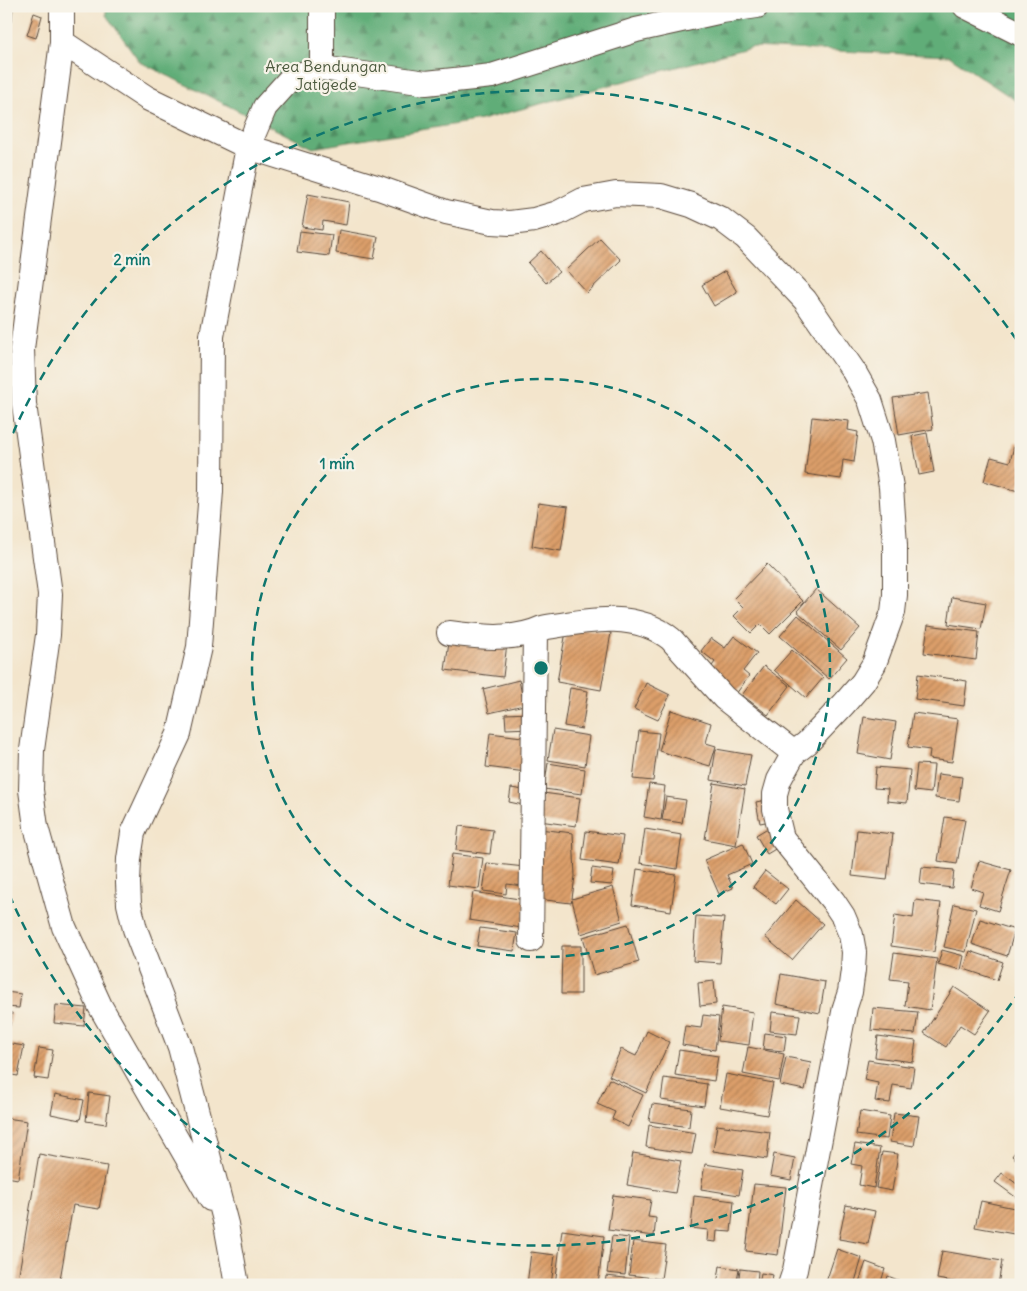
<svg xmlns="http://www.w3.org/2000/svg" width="1027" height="1291" viewBox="0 0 1027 1291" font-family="Delius,sans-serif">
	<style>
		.forest { fill: url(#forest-firs); stroke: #4e6c4b }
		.building { fill: url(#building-hatch) }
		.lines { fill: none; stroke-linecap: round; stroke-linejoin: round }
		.minor-casing { stroke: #574638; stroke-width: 26 }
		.minor { stroke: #fff; stroke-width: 24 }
		.ring { fill: none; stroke: #0f766e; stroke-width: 2.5; stroke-dasharray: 9 6 }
		.labels { text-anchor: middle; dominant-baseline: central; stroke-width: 4.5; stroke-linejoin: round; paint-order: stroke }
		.park-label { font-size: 16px; fill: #4d5a3f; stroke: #f7f3e8 }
		.centre { fill: #0f766e; stroke: #f7f3e8; stroke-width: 2.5 }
		.ring-label { font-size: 15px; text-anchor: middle; font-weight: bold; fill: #0f766e; stroke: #f7f3e8; stroke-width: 4.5; stroke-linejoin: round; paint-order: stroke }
	</style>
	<defs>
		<pattern id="forest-firs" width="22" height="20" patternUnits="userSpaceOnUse" patternTransform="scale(1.25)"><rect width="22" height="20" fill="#60ad78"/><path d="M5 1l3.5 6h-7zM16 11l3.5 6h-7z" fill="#508d62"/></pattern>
		<pattern id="building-hatch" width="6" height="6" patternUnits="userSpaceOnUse" patternTransform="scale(1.25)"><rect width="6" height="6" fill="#dc9f6a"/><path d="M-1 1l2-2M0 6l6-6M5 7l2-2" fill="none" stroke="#b48257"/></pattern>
	</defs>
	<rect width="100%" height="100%" fill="#f7f3e8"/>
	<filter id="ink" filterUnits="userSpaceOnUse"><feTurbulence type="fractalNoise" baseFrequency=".02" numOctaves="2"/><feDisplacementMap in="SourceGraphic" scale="10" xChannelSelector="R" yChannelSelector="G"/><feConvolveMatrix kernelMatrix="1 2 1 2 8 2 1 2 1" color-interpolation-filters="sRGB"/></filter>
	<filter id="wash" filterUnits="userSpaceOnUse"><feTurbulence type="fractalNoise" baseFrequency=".0096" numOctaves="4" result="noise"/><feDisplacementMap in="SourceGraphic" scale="20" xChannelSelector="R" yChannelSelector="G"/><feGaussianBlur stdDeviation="1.12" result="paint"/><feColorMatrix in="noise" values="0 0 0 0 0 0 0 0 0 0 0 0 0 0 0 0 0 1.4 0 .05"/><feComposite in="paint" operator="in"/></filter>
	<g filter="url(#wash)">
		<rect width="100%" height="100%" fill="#f3e5cc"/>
		<!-- forest -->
		<path class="forest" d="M106,6H1021V104L949,56L751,47L481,120L313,148L140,62L106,15Z"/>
		<g id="blocks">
			<!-- building -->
			<path class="building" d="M6,6H13L12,21L6,20Z
				M34,13L42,16L36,38L27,35Z
				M308,194L349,202L346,225L323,221L322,230L302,227Z
				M339,230L378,237L374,259L336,253Z
				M300,231L332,235L329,256L297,252Z
				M600,238L621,260L587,293L566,270Z
				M541,251L559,272L546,283L528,263Z
				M725,271L737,292L714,306L702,285Z
				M928,393L933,429L899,435L893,398Z
				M812,417L849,421L848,430L858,432L854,462L843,460L841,479L805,474Z
				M927,433L934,472L919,475L912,436Z
				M1015,442L1021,443V482L1018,491L984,481L991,457L1010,462Z
				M538,503L568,507L561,551L532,546Z
				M767,564L803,601L770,634L760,624L751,633L734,616L743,607L734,598Z
				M816,589L860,628L841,650L797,611Z
				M952,597L986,603L981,629L948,624Z
				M798,615L847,658L829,679L780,636Z
				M928,625L979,632L976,660L924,653Z
				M567,626L611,633L601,690L557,682Z
				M450,636L507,643L503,677L445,670Z
				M734,636L757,653L743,671L749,676L736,694L707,673L715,662L701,651L711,638L725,648Z
				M792,650L823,678L806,698L774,670Z
				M764,666L790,686L768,715L742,695Z
				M918,674L967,681L964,706L915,699Z
				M519,680L524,705L489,713L483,689Z
				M646,683L670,695L658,720L634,709Z
				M570,688L588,691L582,729L564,726Z
				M671,710L711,723L706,743L716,746L710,766L659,751Z
				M530,713L531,728L506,729L505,714Z
				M913,713L958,719L952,762L929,759L930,750L908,747Z
				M864,717L896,722L890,760L858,754Z
				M553,730L589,736L585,766L548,760Z
				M639,731L659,733L653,781L633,779Z
				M490,733L530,738L526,772L486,767Z
				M716,749L751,755L745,786L711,780Z
				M548,763L585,769L582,794L544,789Z
				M917,764L934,765L931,793L914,791Z
				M876,767L910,770L907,803L887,801L888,789L874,788Z
				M938,774L962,777L959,801L935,798Z
				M714,783L745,789L736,845L705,839Z
				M649,784L665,786L661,820L644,817Z
				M511,788L530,791L528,806L509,802Z
				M543,793L580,798L576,826L539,821Z
				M666,797L686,800L682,823L662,820Z
				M771,799L776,820L760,823L756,802Z
				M945,817L965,820L957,864L938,861Z
				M459,826L493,830L490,854L456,850Z
				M771,826L782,845L767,854L756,835Z
				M539,829L573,833L575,876L572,899L613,887L622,921L581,934L572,900L571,903L537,899Z
				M645,829L682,835L677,869L640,863Z
				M857,830L893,834L887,880L852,876Z
				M586,831L623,836L619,865L582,860Z
				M743,843L752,864L727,875L733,888L719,894L704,860Z
				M452,854L483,858L479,889L448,885Z
				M979,861L1011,870L998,911L979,905L983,892L971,888Z
				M487,863L525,867L523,886L507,884L506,894L483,891Z
				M922,867L954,870L952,888L920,884Z
				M592,868L614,871L612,885L590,883Z
				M637,869L676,875L671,911L632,905Z
				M765,871L788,889L776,904L753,887Z
				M473,892L526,900L522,928L469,920Z
				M796,900L823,924L792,960L765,937Z
				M915,900L941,903L934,952L891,946L895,915L913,918Z
				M954,904L976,909L966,952L944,947Z
				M696,916L724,918L720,963L693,961Z
				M980,919L1015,930L1007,956L972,944Z
				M628,924L639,962L594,975L583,937Z
				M480,928L517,933L514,951L477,946Z
				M562,946H581V994H561Z
				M942,950L964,956L961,970L938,964Z
				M970,951L1003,962L997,980L964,969Z
				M894,953L937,959L930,1010L905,1006L908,981L890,979Z
				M781,974L825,982L820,1013L776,1004Z
				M714,981L716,1004L700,1006L698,983Z
				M954,987L990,1011L974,1034L960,1025L946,1047L924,1033Z
				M6,992L21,994L19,1008L6,1007Z
				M56,1005L86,1008L84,1026L54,1023Z
				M722,1007L753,1012L749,1045L718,1041Z
				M873,1008L918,1012L915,1034L871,1030Z
				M6,1012L12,1013L7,1040H6Z
				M772,1012L800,1015L797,1034L770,1031Z
				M703,1015L719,1017L715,1050L682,1045L685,1026L701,1028Z
				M647,1031L669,1042L646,1093L609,1076L621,1049L636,1056Z
				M765,1033L786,1036L784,1051L763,1049Z
				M878,1036L916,1041L913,1062L875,1057Z
				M6,1043L24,1046L18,1076L6,1074Z
				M748,1047L784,1054L779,1081L743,1074Z
				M39,1048L53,1050L48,1080L34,1078Z
				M679,1050L718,1056L714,1081L675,1075Z
				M786,1057L811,1062L805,1090L780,1085Z
				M868,1060L914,1067L911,1088L893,1085L890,1103L875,1101L878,1083L864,1080Z
				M726,1074L773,1083L767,1115L720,1107Z
				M664,1078L707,1084L704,1106L661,1100Z
				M609,1079L643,1095L628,1127L612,1119L615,1112L597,1104Z
				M89,1093L110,1096L106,1124L86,1121Z
				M55,1094L84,1100L80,1120L51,1114Z
				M652,1104L691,1109L689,1127L649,1121Z
				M860,1111L890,1116L887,1139L856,1135Z
				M894,1113L919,1116L914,1146L890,1142Z
				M6,1118L27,1121L18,1179L6,1177Z
				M649,1125L696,1133L692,1154L646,1147Z
				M717,1125L770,1132L767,1159L713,1151Z
				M855,1144L880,1148L874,1188L859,1185L862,1166L851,1164Z
				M1021,1144V1163L1012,1156Z
				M882,1152L898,1154L892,1191L876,1188Z
				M633,1153L681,1161L675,1193L627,1185Z
				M39,1154L107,1166L99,1209L73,1205L59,1285H17Z
				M774,1154L795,1158L791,1180L770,1176Z
				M705,1164L743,1170L739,1195L701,1189Z
				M1002,1173L1021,1187V1201L995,1182Z
				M754,1184L786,1187L778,1255L746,1251Z
				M613,1195L651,1200L648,1217L656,1218L654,1236L608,1230Z
				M694,1196L734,1201L731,1232L717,1231L716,1242L707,1241L708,1230L691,1228Z
				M981,1201L1019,1209L1014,1234L975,1227Z
				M846,1205L875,1211L868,1244L839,1239Z
				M562,1230L604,1236L598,1285H555Z
				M612,1236L629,1238L625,1275L607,1273Z
				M633,1241L666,1245L661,1279L629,1275Z
				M837,1249L862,1258L854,1285H825Z
				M942,1251L1002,1261L998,1285H972L937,1279Z
				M531,1252L555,1255L551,1285H527Z
				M866,1262L885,1269L880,1285H858Z
				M720,1266L739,1269L736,1285H717Z
				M740,1269L758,1271L757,1285H738Z
				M761,1273L773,1275L771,1285H759Z
				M606,1276L644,1280L643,1285H605Z
				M888,1276L905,1283V1285H885Z"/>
		</g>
	</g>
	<g filter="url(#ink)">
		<use href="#blocks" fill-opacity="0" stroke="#574638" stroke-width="1"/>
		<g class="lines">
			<defs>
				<path id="minor" d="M62,6V42L147,98L248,147L379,188L446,212L492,222L510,223L534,220L558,213L583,200L616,194L661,196L691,205L721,219L746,238L805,300L853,370L870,400L883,441L891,487L895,545V595L893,612L874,664L863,682L844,704L807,743L794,753L779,780L775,794V809L782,838L833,901L843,916L851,935L854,952L853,970L850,992L845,1007L795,1270L790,1285
					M965,6L1021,34
					M62,42L22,349L24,404L50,594L48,635L32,750L31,790L36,827L64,927L100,1006L211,1199
					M322,68V6
					M449,633C479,637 515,641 542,628C584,621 634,609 671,639L724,698L794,753
					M531,940L535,632
					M237,1285L226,1224L180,1047L135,929L129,904L128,883L129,859L133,833L179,734L199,647L211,491L212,336L248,147L265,107L292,77L322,68L426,83L492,76L636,30L722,11L757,6"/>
			</defs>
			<!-- minor casing -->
			<use href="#minor" class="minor-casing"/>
			<!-- minor -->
			<use href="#minor" class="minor"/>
		</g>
	</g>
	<!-- distance rings -->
	<g class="ring">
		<circle cx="541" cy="668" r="289"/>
		<path d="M1020 991A578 578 0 0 1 7 889M7 447A578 578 0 0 1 1020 345"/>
	</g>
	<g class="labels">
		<!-- park labels -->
		<g class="park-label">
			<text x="326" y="66">Area Bendungan<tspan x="326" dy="18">Jatigede</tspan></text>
		</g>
	</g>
	<circle cx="541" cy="668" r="8" class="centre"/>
	<g class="ring-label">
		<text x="132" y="265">2 min</text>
		<text x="337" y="469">1 min</text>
	</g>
	<!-- margin -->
	<rect width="1027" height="1291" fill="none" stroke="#f7f3e8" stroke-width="25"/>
</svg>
